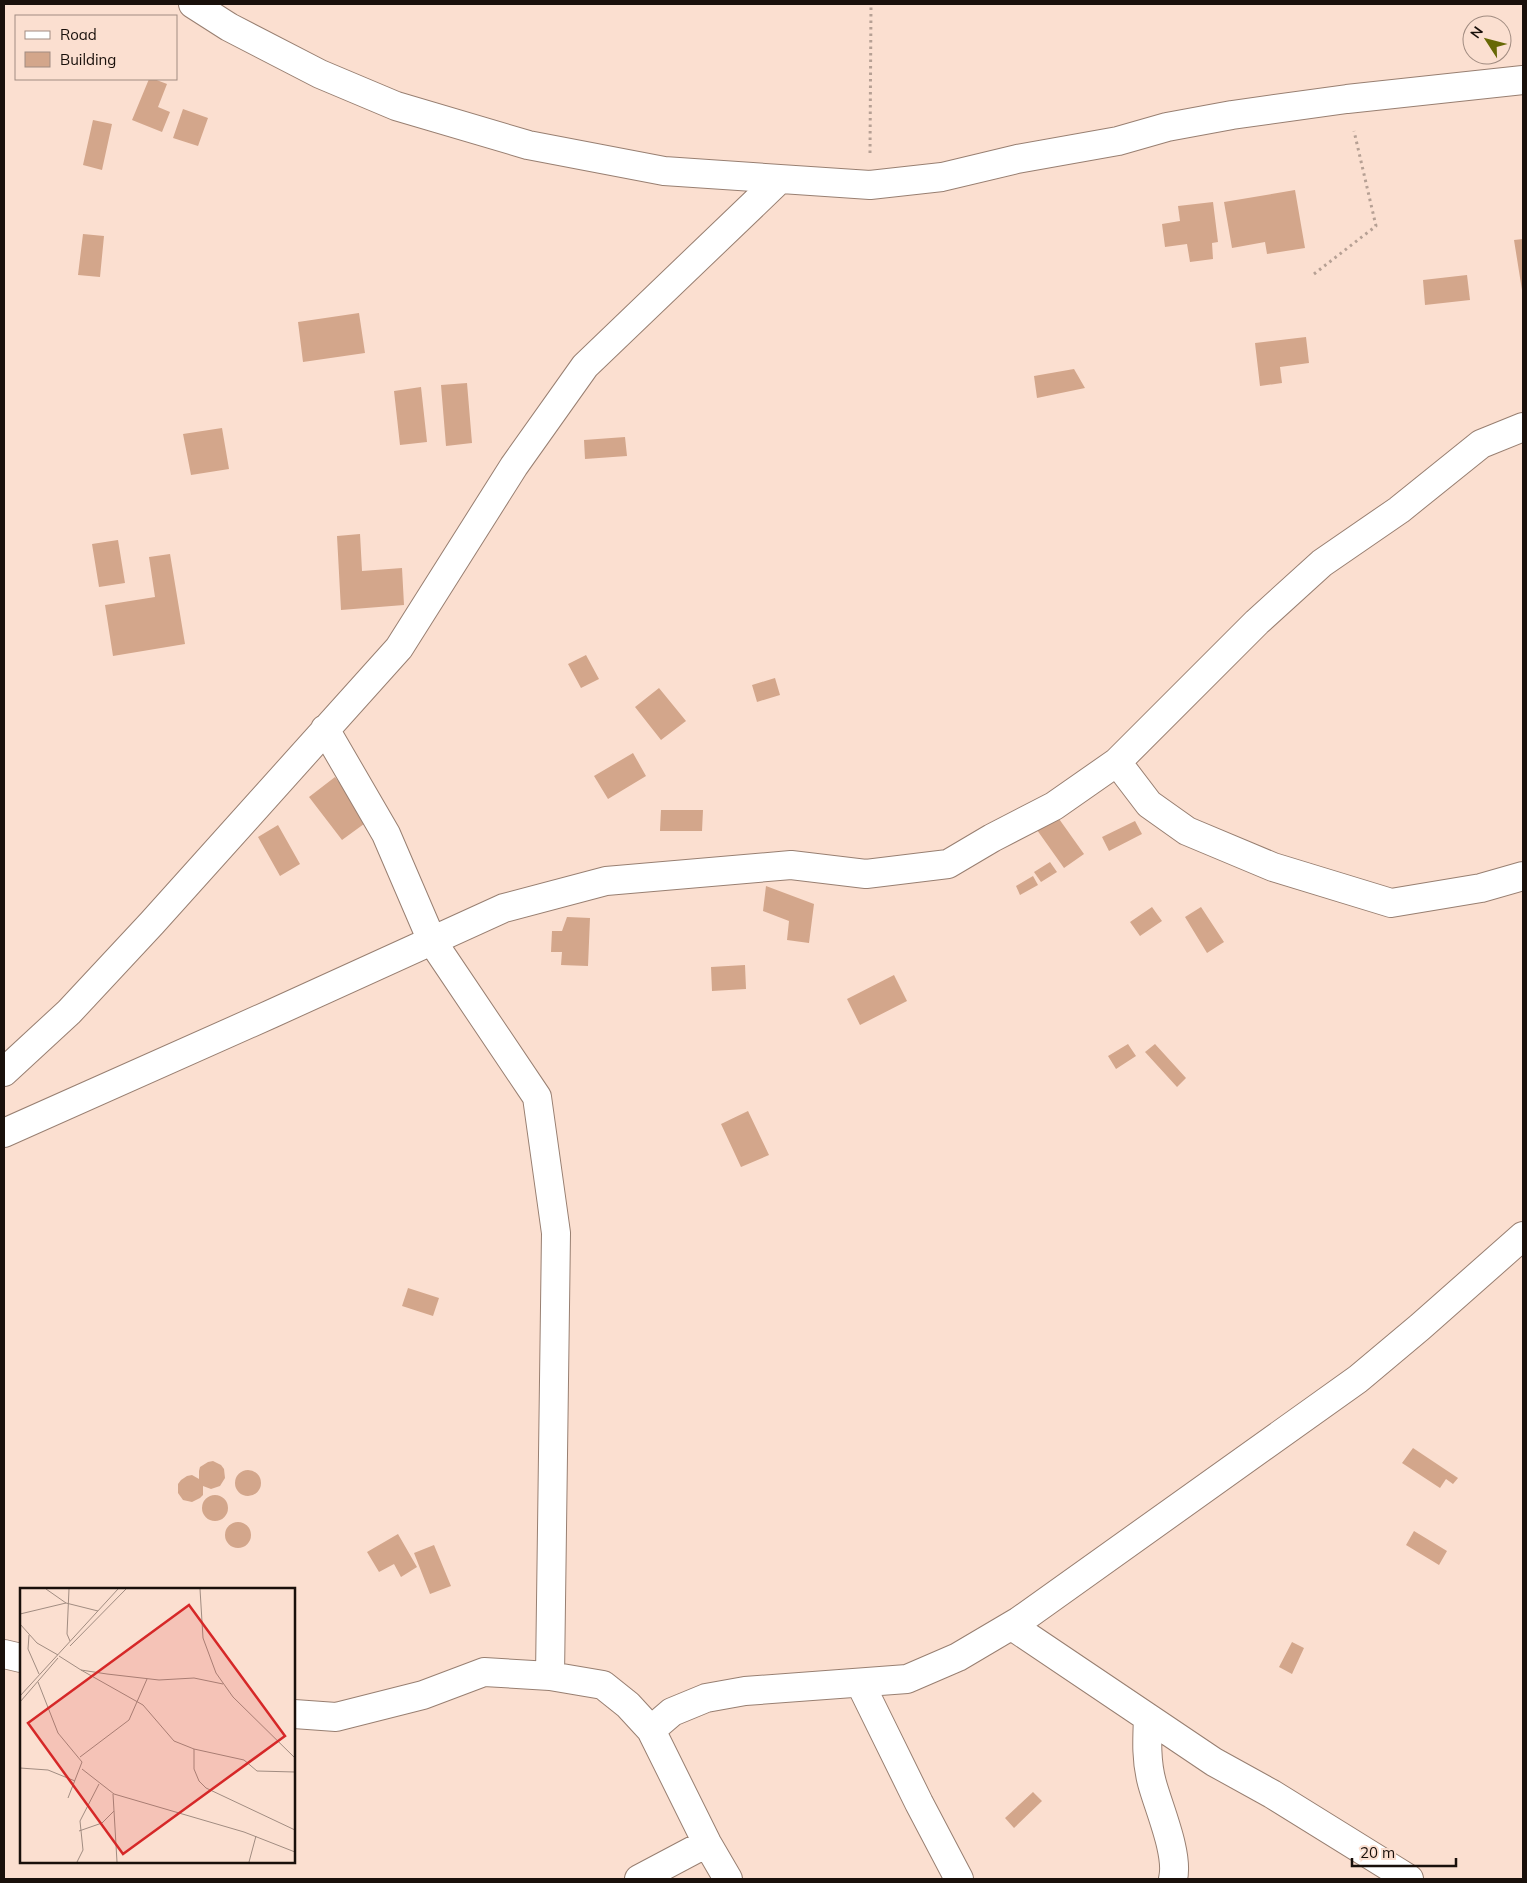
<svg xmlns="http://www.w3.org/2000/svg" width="1527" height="1883" viewBox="0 0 1527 1883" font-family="Mulish,sans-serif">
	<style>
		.building { fill: #d3a68b }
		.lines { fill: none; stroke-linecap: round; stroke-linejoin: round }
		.street-casing { stroke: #987f71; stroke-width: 30 }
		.path { stroke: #b6a094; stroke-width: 3; stroke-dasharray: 2.5 4; stroke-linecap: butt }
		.street { stroke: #fff; stroke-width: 28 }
		.inset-road { fill: none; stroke: #a18c81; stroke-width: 1 }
		.view { fill: #d62828; fill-opacity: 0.15; stroke: #d62828; stroke-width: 2.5 }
		.inset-edge { fill: none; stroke: #19100b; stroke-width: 2.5 }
	</style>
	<rect width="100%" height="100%" fill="#fbdfd0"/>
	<!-- building -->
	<path class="building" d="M149,79H154L167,84L158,107L170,112L162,132L132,120Z
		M183,109L208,118L198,146L173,138Z
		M93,120L112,124L102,170L83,165Z
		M1295,190L1305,248L1267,254L1265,242L1232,248L1224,202Z
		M1213,202L1218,242L1212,243L1213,259L1190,262L1187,244L1165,247L1162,224L1180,221L1178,206Z
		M83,234L104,236L100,277L78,275Z
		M1523,239V290H1522L1514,240Z
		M1467,275L1470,300L1425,305L1423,280Z
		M359,313L365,353L303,362L298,322Z
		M1306,337L1309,363L1280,367L1282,383L1260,386L1255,343Z
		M1074,369L1085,388L1037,398L1034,376Z
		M467,383L472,443L446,446L441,385Z
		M421,387L427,442L400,445L394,391Z
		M222,428L229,469L191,475L183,434Z
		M625,437L627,456L585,459L584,440Z
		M360,534L362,571L402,568L404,605L341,610L337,536Z
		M118,540L125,583L99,587L92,544Z
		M170,554L185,644L113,656L105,605L155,597L149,557Z
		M586,655L599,679L581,688L568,664Z
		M775,678L780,695L757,702L752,685Z
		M659,688L686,721L661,740L635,707Z
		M633,753L646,776L608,799L594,776Z
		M335,777L368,821L342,840L309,797Z
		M661,810H703L702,831H660Z
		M1057,816L1084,854L1064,868L1037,830Z
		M1135,821L1142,834L1109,851L1102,837Z
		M278,825L300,864L280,876L258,837Z
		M1050,862L1057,872L1041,882L1034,872Z
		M1033,876L1038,885L1020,895L1016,886Z
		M766,886L814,904L809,943L787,940L789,921L763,911Z
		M1152,907L1162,921L1140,936L1130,922Z
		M1201,907L1224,942L1207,953L1185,917Z
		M567,917L590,918L588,966L561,965L562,952H551L552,931H562Z
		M745,965L746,989L712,991L711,967Z
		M894,975L907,1001L860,1025L847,999Z
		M1128,1044L1136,1056L1116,1069L1108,1056Z
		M1155,1044L1186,1078L1177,1087L1145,1052Z
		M748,1111L769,1155L741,1167L721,1124Z
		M408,1288L439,1298L433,1316L402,1306Z
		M1413,1448L1458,1478L1453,1484L1446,1479L1440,1488L1402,1463Z
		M213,1461L221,1465L224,1469L225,1478L220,1486L211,1489L203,1486V1495L200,1498L192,1502L183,1500L178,1493V1484L181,1480L187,1476L192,1475L199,1479V1471L200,1467L208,1462Z
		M235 1483a13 13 0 1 1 26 0a13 13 0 1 1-26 0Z
		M202 1508a13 13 0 1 1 26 0a13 13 0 1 1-26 0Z
		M225 1535a13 13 0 1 1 26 0a13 13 0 1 1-26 0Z
		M1414,1531L1447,1551L1439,1565L1406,1545Z
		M398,1534L417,1567L401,1577L394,1564L379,1572L367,1552Z
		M434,1545L451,1586L430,1594L414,1553Z
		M1292,1642L1304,1648L1292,1674L1279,1667Z
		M1033,1792L1042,1801L1014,1828L1005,1818Z"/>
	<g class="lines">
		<defs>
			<path id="street" d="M193,4L229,27L320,74L396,106L528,145L664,171L870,185L942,177L1017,159L1118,141L1167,127L1232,115L1347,99L1523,80
				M325,729L386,834L432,941L537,1097L556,1233L550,1676
				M1117,762L1149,804L1187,831L1273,867L1391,903L1481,888L1523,876
				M4,1072L69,1012L152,923L399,648L514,466L585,366L780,179
				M4,1133L271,1014L504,908L606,881L791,865L866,874L948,864L992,838L1054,806L1117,762L1257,622L1322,563L1399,510L1481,444L1523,427
				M1012,1626L1214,1762L1272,1794L1409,1879
				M4,1654L21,1658
				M860,1683L919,1803L959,1879
				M294,1714L336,1717L423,1695L484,1672L550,1676L603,1685L628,1705L651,1730L707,1843L728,1879
				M1148,1718C1147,1740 1146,1761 1152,1783C1159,1809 1179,1854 1173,1879
				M651,1730L672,1712L706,1698L745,1691L907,1679L958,1657L1019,1621L1358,1379L1420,1327L1523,1236
				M639,1879L707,1843"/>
		</defs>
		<!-- street casing -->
		<use href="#street" class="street-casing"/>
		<!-- path -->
		<path class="path" d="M870,153L871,4
			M1314,274L1376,226L1354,131"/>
		<!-- street -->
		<use href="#street" class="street"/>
	</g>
	<!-- overview -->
	<g transform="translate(20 1588)">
		<rect width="275" height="275" fill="#fbdfd0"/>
		<path class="inset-road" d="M26,1L46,15M49,1L47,46L50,53M180,1L183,50L196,85L213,109L275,170M0,26L46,15L78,23M0,36L17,55L38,67M9,47L8,61L19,86M50,58L106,1M39,68L61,82L87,86L139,92L174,90L203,96M61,82L123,117L154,153L174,161L224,172L237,183L275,184M18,94L38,145L62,174L48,210M0,108L98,1M0,114L38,70M174,161V181L179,193L186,200L275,242M60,169L109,132L127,91M0,180L28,182L55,193M62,181L94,206L224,244L275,264M93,206L97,274M59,243L82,235L94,223M57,274L63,262L60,233L79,196M229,274L236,248"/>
		<path class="view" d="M169,17L265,148L103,266L8,135Z"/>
		<rect width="275" height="275" class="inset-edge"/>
	</g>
	<!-- border -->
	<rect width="1527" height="1883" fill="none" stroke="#19100b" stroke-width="10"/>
	<!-- legend -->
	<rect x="15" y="15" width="162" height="65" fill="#fbdfd0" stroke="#a18c81"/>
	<rect x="25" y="31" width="25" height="8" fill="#ffffff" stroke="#a18c81"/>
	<text x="60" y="40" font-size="15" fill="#19100b">Road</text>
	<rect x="25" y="52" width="25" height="15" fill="#d3a68b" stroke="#a18c81"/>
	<text x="60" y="65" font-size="15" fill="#19100b">Building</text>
	<!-- north arrow -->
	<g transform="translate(1487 40) rotate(306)"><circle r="24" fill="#fbdfd0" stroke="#a18c81"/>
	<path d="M0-4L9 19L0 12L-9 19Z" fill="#676805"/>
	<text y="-8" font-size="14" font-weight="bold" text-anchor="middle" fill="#19100b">N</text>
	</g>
	<!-- scale -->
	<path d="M1352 1858v8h104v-8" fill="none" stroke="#19100b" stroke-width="2.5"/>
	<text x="1360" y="1858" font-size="15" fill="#19100b" stroke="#fbdfd0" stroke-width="4" paint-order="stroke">20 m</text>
</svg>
